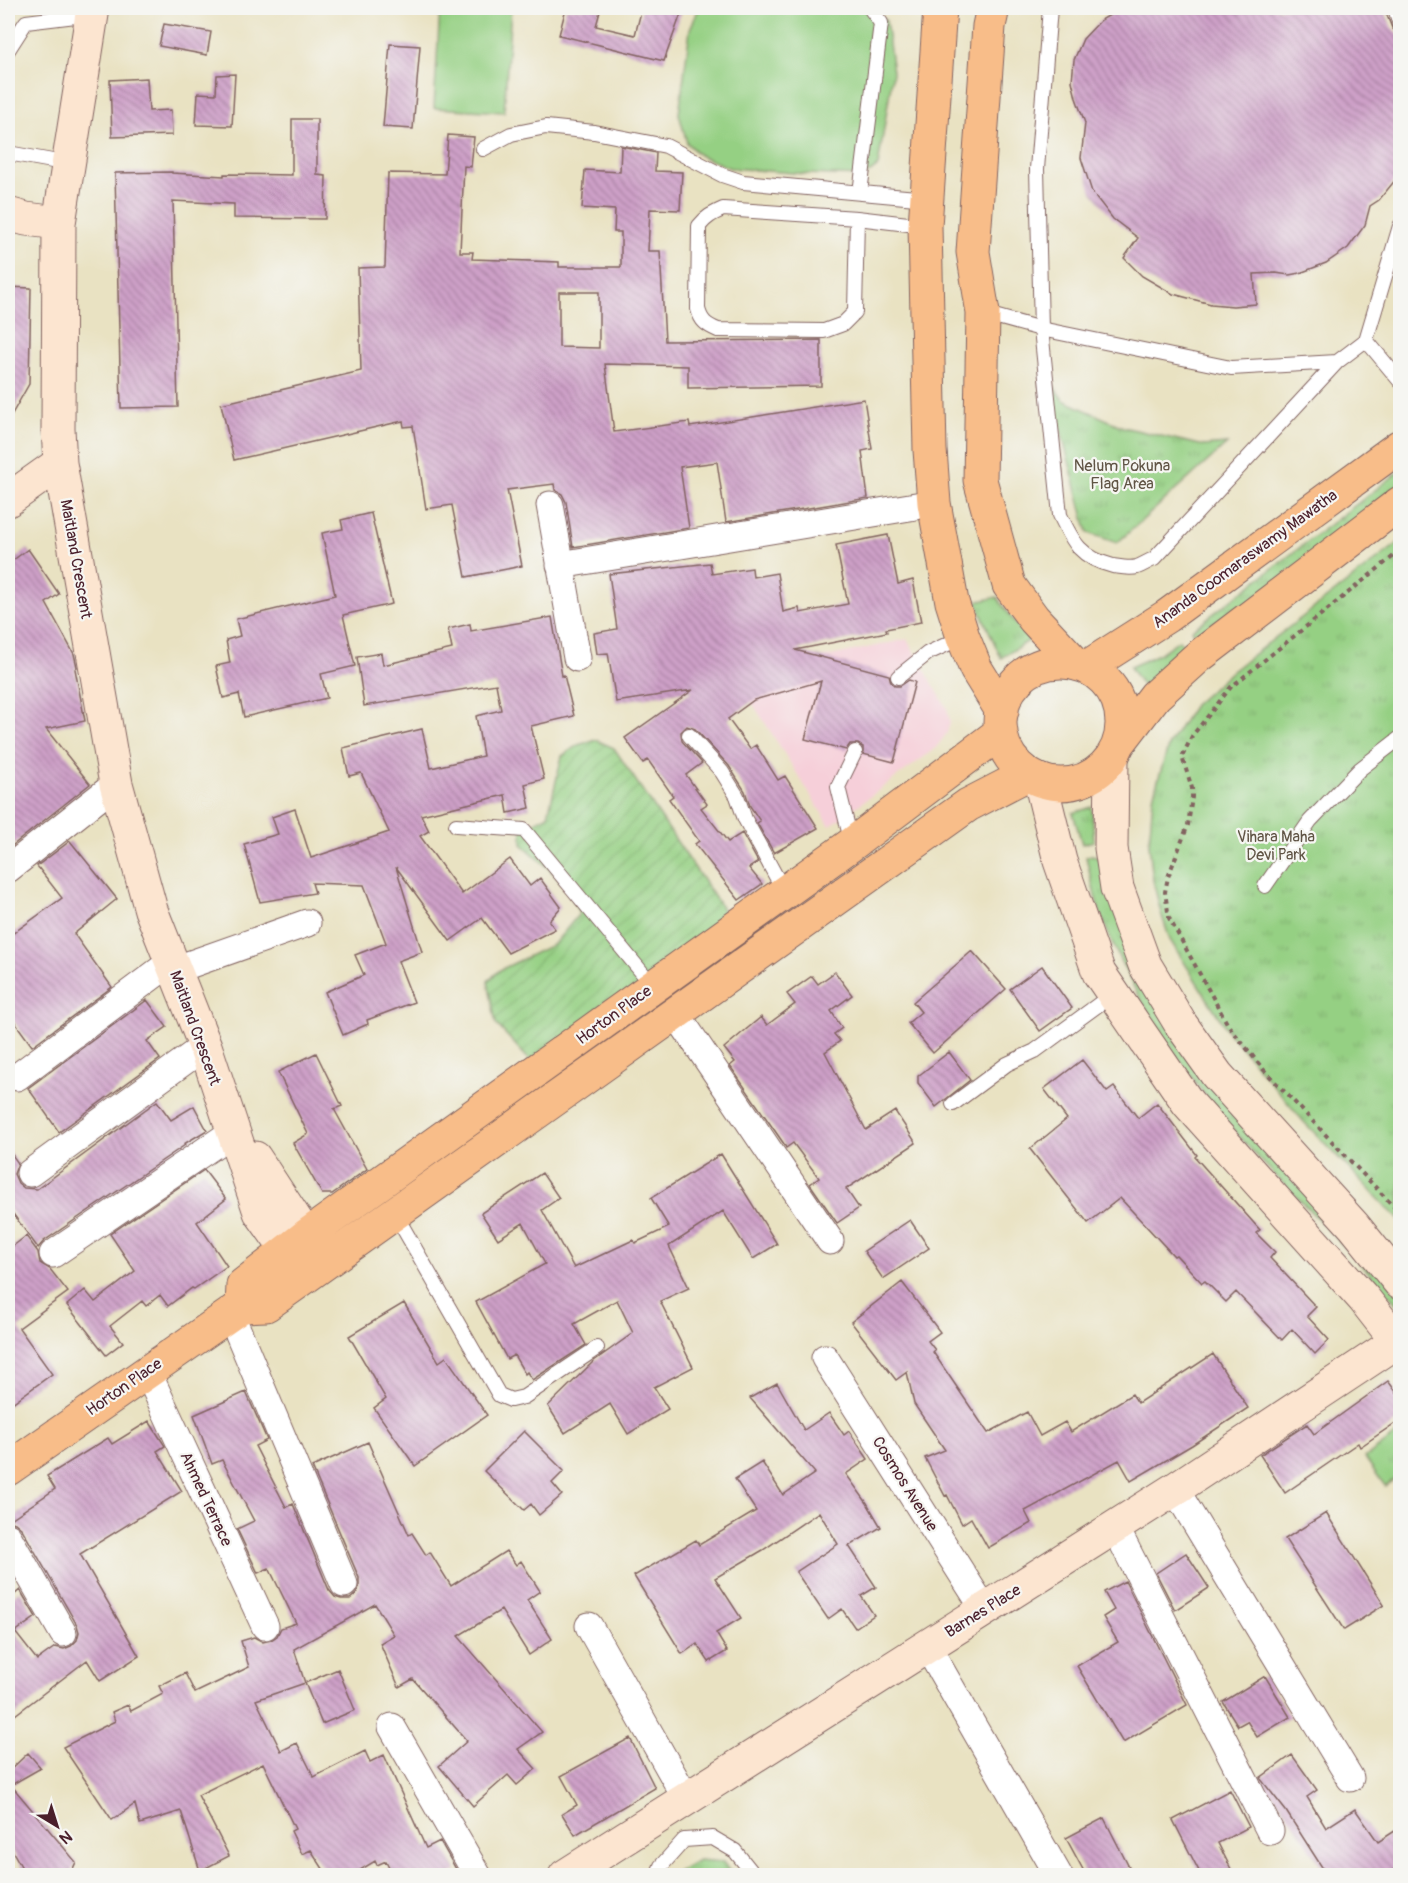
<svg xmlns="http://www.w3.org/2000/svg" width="1408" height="1883" viewBox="0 0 1408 1883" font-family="Pangolin,sans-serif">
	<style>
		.built { fill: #f6cfd9 }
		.grass { fill: url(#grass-tufts); stroke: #707857; stroke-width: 1.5 }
		.garden { fill: url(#garden-furrows); stroke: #707857; stroke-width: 1.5 }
		.pitch { fill: #95d083; stroke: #707857; stroke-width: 1.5 }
		.building { fill: url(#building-back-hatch); fill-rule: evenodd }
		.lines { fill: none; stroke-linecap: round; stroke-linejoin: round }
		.lane-casing { stroke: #826360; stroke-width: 16 }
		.street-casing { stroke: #826360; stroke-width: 29 }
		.secondary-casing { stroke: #826360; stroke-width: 35 }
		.primary-casing { stroke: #826360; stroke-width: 35 }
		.highway-casing { stroke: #826360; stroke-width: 35 }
		.path { stroke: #826360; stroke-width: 4; stroke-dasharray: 4.5 4.5; stroke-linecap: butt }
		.lane { stroke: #fff; stroke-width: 14 }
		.street { stroke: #fff; stroke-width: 27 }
		.secondary { stroke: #fce5d0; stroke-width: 33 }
		.primary { stroke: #f8bd89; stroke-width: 33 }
		.highway { stroke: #f8bd89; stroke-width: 33 }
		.labels { text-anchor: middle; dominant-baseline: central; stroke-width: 4.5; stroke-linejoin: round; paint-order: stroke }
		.park-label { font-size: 16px; fill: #605445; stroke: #f6f6f2 }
		.street-label { font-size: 16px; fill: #4a1f2b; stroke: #f6f6f2 }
	</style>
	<defs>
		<pattern id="grass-tufts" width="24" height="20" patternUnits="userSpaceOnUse" patternTransform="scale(1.5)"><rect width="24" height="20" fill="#95d083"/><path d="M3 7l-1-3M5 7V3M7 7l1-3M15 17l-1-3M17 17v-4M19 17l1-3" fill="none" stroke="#82b271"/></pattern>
		<pattern id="garden-furrows" width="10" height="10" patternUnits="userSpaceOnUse" patternTransform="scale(1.5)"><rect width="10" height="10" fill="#95d083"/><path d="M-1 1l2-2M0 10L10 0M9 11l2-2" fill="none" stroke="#82b271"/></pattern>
		<pattern id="building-back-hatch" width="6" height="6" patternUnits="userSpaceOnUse" patternTransform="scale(1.5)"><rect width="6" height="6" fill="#cea0c8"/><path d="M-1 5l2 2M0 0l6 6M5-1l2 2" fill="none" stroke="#a982a3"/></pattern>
	</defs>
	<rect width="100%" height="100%" fill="#f6f6f2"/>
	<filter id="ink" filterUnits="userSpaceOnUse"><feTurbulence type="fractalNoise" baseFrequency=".0167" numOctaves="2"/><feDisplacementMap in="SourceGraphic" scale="12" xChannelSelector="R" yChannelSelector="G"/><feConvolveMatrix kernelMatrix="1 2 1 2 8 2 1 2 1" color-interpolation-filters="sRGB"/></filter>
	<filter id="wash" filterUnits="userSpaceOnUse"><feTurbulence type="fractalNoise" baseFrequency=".008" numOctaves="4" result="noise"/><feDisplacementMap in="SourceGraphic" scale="24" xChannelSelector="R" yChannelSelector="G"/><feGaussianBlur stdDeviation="1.35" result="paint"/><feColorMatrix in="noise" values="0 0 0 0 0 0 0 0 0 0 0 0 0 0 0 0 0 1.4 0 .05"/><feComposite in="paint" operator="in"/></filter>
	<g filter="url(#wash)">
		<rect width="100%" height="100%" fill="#e9e2c2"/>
		<!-- built -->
		<path class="built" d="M907,639L947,708L950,722L947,733L935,749L830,826L736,677Z"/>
		<!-- grass -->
		<path class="grass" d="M1046,375L1063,400L1123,427L1204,446L1227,444L1117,543L1088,533Z
			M1400,471V488L1199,640L1192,630Z
			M1400,542V1221L1304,1122L1229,1033L1170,940L1161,913L1153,880L1149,844L1153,797L1169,744L1194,705L1232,671Z
			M997,597L1015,623L1030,640L1001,658L976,602Z
			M1179,640L1188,650L1146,691L1130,667L1159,654Z
			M1092,807L1094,841L1082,844L1073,813Z
			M1091,855L1097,856L1249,1135L1377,1268L1400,1295V1308C1354,1253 1302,1204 1253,1152C1191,1084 1133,1001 1101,915C1094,897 1091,876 1086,857Z
			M1400,1432V1475L1385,1486L1365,1458Z
			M698,1860L723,1862L732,1875H672Z"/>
		<!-- garden -->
		<path class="garden" d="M596,740L614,748L734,926L534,1065L496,1024L488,981L500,970L554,944L579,914C569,883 545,865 522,844V829L548,815L562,756L578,745Z"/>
		<!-- pitch -->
		<path class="pitch" d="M440,8H511L504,112L434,108Z
			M699,8H872L886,21L893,72L878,166L865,176L806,174L730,168L699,155L687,143L679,114L690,29Z"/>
		<g id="blocks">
			<!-- building -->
			<path class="building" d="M566,8H601L596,26L635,35L642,8H683L664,61L559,35Z
				M1122,8H1384L1392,28L1401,37V173L1379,200L1370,206L1365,225L1348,248L1326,263L1300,273L1289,275L1276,273L1254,274L1256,304L1233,306L1211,304L1173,294L1142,276L1124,258L1138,238L1113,219L1092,192L1081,158L1085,123L1076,98L1072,81L1074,60L1083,39L1101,20Z
				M164,24L211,32L207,55L159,46Z
				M390,44L420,46L413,129L383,127Z
				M235,74L232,126L196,125L198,93L216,94L217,75Z
				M147,78L149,111L171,110L172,135L112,137L110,80Z
				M292,119H317V175L326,176L325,219L234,218V204L173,201L178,407L121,408L115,173L172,172V173L224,176V174L292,175Z
				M448,135L474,137L471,167L464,166L460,252H473L472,259L559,262V267H621V232H614L615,210L582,208L585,170L620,172L621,146L656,153L655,171L682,172L680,210L650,209L648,251H660L665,341L821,340V386L688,388V366L605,364L614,432L689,422L690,427L864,399L872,449L862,451L868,498L726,522L717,462L680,467L689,528L573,547L566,502L562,494L555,490L554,484L507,490L522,566L466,577L452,505L426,509L413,426L404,427L403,421L234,460L221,404L361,371L358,268L385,267L388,173L445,174ZM559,292H599V348L559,347Z
				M8,287L31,288L29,384L8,421Z
				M371,513L392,604L343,615L355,666L321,674L327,698L244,717L239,694L223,698L216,666L230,663L226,640L240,636L236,619L335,595L322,533L343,529L341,520Z
				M888,535L898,584L913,580L921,622L886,629L887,632L795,650L889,675L891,682L895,686H900L909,680L915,682L894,762L863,754V747L858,744H850L846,750L805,739L821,681L754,700L728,719L750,749L756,745L778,780L785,776L818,828L774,853L757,823L760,821L750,806L745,791L729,766L695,729L687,726L681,732L682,741L702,763L686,775L707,804L701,808L728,842L742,833L758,862L749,868L762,884L739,900L695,844L699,841L669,799L673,796L648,760L643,763L625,738L693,690L616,702L608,653L597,654L594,633L617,629L609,574L710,563L712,574L752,568L753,577L777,573L783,612L799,608L800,613L848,604L836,545Z
				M28,549L59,594L46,603L74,654L77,667L75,669L85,721L46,729L90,784L8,849V564Z
				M552,617L562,676L564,675L574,716L531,726L544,779L525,784L530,808L508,813L505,795L421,815L429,831L420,836L462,894L510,859L530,886L540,878L561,907L549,921L555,929L508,953L482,918L450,941L396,867L422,952L398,961L414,1002L367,1020L368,1024L343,1035L325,992L364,975L355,955L386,943L364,885L312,883L315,893L260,902L244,844L278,834L272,817L295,809L311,858L389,832L361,773L349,776L343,748L422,729L431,768L483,756L476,716L501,710L496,684L364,706L357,657L381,653L383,665L452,649L448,629L470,624L471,631Z
				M70,841L117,899L74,934L112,987L32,1046L8,1013V937L62,898L37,866Z
				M972,951L1006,989L933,1053L908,1023L921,1012L913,1002Z
				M1042,966L1072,1008L1040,1031L1010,989Z
				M835,972L852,995L831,1011L842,1028L834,1034L840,1041L825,1052L866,1130L895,1111L916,1143L846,1189L859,1208L837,1223L810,1184L819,1178L793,1143L786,1148L784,1144L730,1066L735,1062L724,1048L761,1017L767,1025L795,1004L787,994L812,976L818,984Z
				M147,1000L167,1027L147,1041L160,1059L59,1132L28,1088Z
				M949,1052L970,1080L936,1107L918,1083V1076Z
				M316,1053L342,1106L334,1109L367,1169L332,1194H322L293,1143L308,1134L278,1072Z
				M1082,1060L1107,1092L1114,1087L1138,1118L1157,1103L1197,1155L1195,1157L1260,1230L1256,1233L1275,1252L1270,1258L1316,1307L1307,1316L1329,1340L1315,1354L1292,1329L1282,1340L1236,1292L1226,1302L1205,1281L1202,1283L1176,1255L1174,1256L1120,1198L1088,1223L1030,1149L1067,1119L1044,1089Z
				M157,1101L171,1120L194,1106L207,1130L184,1144L185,1145L44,1241L38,1248L8,1207V1149L18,1163L14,1174L18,1183L24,1188L37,1189Z
				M721,1154L777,1244L753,1259L723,1211L669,1246L689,1288L660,1301L693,1367L654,1387L668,1409L628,1434L610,1404L565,1433L548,1406L594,1361L633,1333L617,1300L574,1324L586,1345L532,1380L527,1372L525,1374L514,1355L507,1359L476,1302L545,1264L523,1223L498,1239L481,1213L542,1173L559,1198L542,1210L574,1268L633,1240L635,1243L669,1227L651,1198Z
				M204,1170L226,1199L197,1222L227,1266L194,1289L192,1288L168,1306L160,1295L146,1306L142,1301L110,1326L123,1342L106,1355L67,1305L85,1290L95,1302L135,1271L110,1234Z
				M910,1220L929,1248L883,1279L864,1251Z
				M26,1236L38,1252L40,1263L50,1269L68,1292L19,1328L52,1374L8,1406V1250Z
				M902,1282L940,1332L928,1341L935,1350L933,1352L988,1433L1027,1412L1040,1436L1065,1422L1071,1432L1132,1394L1138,1403L1213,1354L1248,1408L1192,1445L1131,1481L1119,1460L1025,1511L1031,1523L988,1548L971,1518L962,1524L947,1495L945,1496L925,1458L945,1450L914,1404L907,1372L896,1380L851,1322Z
				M404,1303L439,1362L446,1357L487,1415L415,1466L374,1408L386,1399L349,1336Z
				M1388,1381L1401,1398V1419L1360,1447L1358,1443L1285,1493L1260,1455L1307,1424L1314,1434Z
				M777,1383L804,1430L829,1413L844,1435L849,1431L868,1459L846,1474L867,1503L881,1527L849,1546L876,1587L861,1596L874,1615L855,1628L842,1609L828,1619L796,1572L838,1544L819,1512L763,1550L715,1578L741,1618L716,1633L727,1651L709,1662L697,1644L682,1654L634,1576L696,1540L699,1545L756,1511L735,1479L762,1462L783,1495L815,1473L750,1398Z
				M246,1392L267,1440L255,1446L286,1507L293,1504L329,1590L335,1597L341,1599H350L356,1594L359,1587V1578L312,1467L368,1442L409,1535L412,1533L426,1555L430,1552L451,1586L506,1551L516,1565L521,1561L540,1591L527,1600L552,1639L529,1655L501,1610L458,1636L542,1732L518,1749L536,1769L517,1785L508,1775L473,1806L439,1766L467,1741L413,1679L399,1687L380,1643L394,1635L375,1604L294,1649L305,1683L256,1700L281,1751L297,1743L314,1777L365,1751L370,1762L384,1755L426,1848L440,1841L457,1871L448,1875H393L386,1861L377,1865L375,1861L352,1875H327L311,1850L302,1854L291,1831L295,1829L263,1763L198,1795L229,1856L200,1871L181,1811L140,1824L135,1804L112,1820L63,1747L115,1721L112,1712L128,1705L131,1711L163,1694L159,1686L185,1673L195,1693L249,1667L241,1641L254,1637L263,1642L271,1640L277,1636L281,1628L296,1623L269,1568L258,1573L237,1529L254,1521L222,1460L212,1464L194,1415Z
				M149,1421L165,1446L157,1451L182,1491L80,1554L139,1656L100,1681L87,1660L15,1715L8,1705V1600L20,1590L36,1617L15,1632L37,1660L55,1647L64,1649L71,1646L77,1640L79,1632L77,1625L22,1529L15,1523L8,1521L55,1489L47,1476L108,1438L112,1444Z
				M524,1431L564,1471L552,1483L562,1495L539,1515L531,1504L524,1510L484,1471Z
				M1326,1513L1384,1605L1344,1630L1285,1539Z
				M1186,1553L1209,1588L1175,1610L1156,1573Z
				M1125,1581L1187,1705L1123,1743L1077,1666L1118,1642L1103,1617L1114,1610L1104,1592Z
				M338,1669L355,1710L322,1724L305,1683Z
				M1265,1676L1290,1717L1257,1737L1247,1721L1238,1726L1223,1702Z
				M630,1738L655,1788L575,1835L562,1814L577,1805L561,1776Z
				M28,1753L41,1768L11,1785L76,1862L70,1875H26L8,1843V1772Z
				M1292,1755L1317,1790L1307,1797L1326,1828L1355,1809L1378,1842L1401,1827V1866L1386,1875H1327L1286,1811L1260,1778Z
				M1230,1790L1249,1827L1218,1843L1234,1875H1201L1173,1820Z
				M1104,1818L1133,1875H1086L1066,1838Z"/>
		</g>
	</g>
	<g filter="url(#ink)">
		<use href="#blocks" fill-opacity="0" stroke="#826360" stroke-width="1.5"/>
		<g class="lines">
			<defs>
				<path id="lane" d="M1050,8L1037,169L1041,329L1060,515C1073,543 1081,558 1113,566C1120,567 1130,569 1137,567C1143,565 1148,561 1154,559L1337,362
					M1395,8L1400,25
					M8,50L26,22L92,14
					M483,149L511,134L546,127L594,132L666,146L722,175L743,182L927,199
					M8,153L69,164
					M860,193L881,23L870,8
					M857,218L855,312L843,324L824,331L718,330C706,325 701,321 698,309L699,226C706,217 712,214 723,209L857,218L925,226
					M983,313L1041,329L1231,368L1337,362L1366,340L1400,226
					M1366,340L1400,381
					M898,677L928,653L963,637
					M689,735L722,772L737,796L745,819L785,893
					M456,825L524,830L654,987
					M852,844L838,787L855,752
					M1265,886L1310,821L1360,769L1400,738
					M953,1104L1007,1064L1035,1051L1113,994
					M394,1212L499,1395L511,1400L524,1397L597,1348
					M657,1876L661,1866L684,1840L713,1838L735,1851L755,1876"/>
				<path id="street" d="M550,505L577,658
					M560,565L934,503
					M8,869L116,784
					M174,970L307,923
					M675,1012L830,1241
					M17,1077L171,962
					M30,1173L205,1046
					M53,1254L233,1132
					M231,1315L344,1584
					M825,1358L985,1610
					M147,1371L265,1626
					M1175,1489L1350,1778
					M1115,1527L1270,1831
					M8,1537L63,1633
					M589,1626L686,1798
					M927,1646L1059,1876
					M392,1727L478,1876"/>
				<path id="secondary" d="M93,8L59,223L58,429L60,463L116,784L151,910L205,1046L260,1212L304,1274
					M8,214L26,219L59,223
					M8,500L60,463
					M1112,757L1111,848L1117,888L1145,965L1180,1023L1217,1075L1354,1226L1400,1283
					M1040,780L1060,861L1099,973L1188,1103L1364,1299L1400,1345
					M255,1158L322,1260
					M565,1876L1175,1489L1398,1341"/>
				<path id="primary" d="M940,8L925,226L930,450L934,503L952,602L963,637L976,669L1002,711
					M993,8L989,26L973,252L983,313L980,480L1009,585L1034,619L1076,664"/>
				<path id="highway" d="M1000 723a61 61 0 1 1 122 0a61 61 0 1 1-122 0Z
					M1087,667L1167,616L1400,446
					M1119,743L1155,696L1198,657L1400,503
					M242,1306L243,1285L306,1236L852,844L1001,732
					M8,1469L242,1306L266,1305L968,805L1028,774"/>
			</defs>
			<!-- lane casing -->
			<use href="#lane" class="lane-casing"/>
			<!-- street casing -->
			<use href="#street" class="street-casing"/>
			<!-- secondary casing -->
			<use href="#secondary" class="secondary-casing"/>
			<!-- primary casing -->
			<use href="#primary" class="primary-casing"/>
			<!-- highway casing -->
			<use href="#highway" class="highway-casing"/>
			<!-- path -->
			<path class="path" d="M1400,551L1231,687L1192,736L1182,757L1192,788V797L1188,825L1168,877L1165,892L1169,918L1228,1025L1263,1069L1400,1213"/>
			<!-- lane -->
			<use href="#lane" class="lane"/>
			<!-- street -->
			<use href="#street" class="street"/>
			<!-- secondary -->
			<use href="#secondary" class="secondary"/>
			<!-- primary -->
			<use href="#primary" class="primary"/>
			<!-- highway -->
			<use href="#highway" class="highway"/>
		</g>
	</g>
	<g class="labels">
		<!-- park labels -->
		<g class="park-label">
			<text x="1122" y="466">Nelum Pokuna<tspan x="1122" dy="18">Flag Area</tspan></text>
			<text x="1276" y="837">Vihara Maha<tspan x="1276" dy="18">Devi Park</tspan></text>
		</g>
		<!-- street labels -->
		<g class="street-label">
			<text transform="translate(76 559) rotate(80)">Maitland Crescent</text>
			<text transform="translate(1245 559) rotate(-36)">Ananda Coomaraswamy Mawatha</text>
			<text transform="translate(614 1015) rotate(-36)">Horton Place</text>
			<text transform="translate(195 1028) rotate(70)">Maitland Crescent</text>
			<text transform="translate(124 1387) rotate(-35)">Horton Place</text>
			<text transform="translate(905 1484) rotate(58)">Cosmos Avenue</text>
			<text transform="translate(206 1499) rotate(65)">Ahmed Terrace</text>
			<text transform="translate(983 1611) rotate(-32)">Barnes Place</text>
		</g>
	</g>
	<!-- margin -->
	<rect width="1408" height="1883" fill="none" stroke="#f6f6f2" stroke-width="30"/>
	<!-- north arrow -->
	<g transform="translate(57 1826) rotate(142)" stroke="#f6f6f2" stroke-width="4.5" paint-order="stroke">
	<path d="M0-4.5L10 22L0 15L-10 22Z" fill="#4a1f2b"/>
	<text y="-9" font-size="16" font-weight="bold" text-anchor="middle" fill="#4a1f2b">N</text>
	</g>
</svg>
